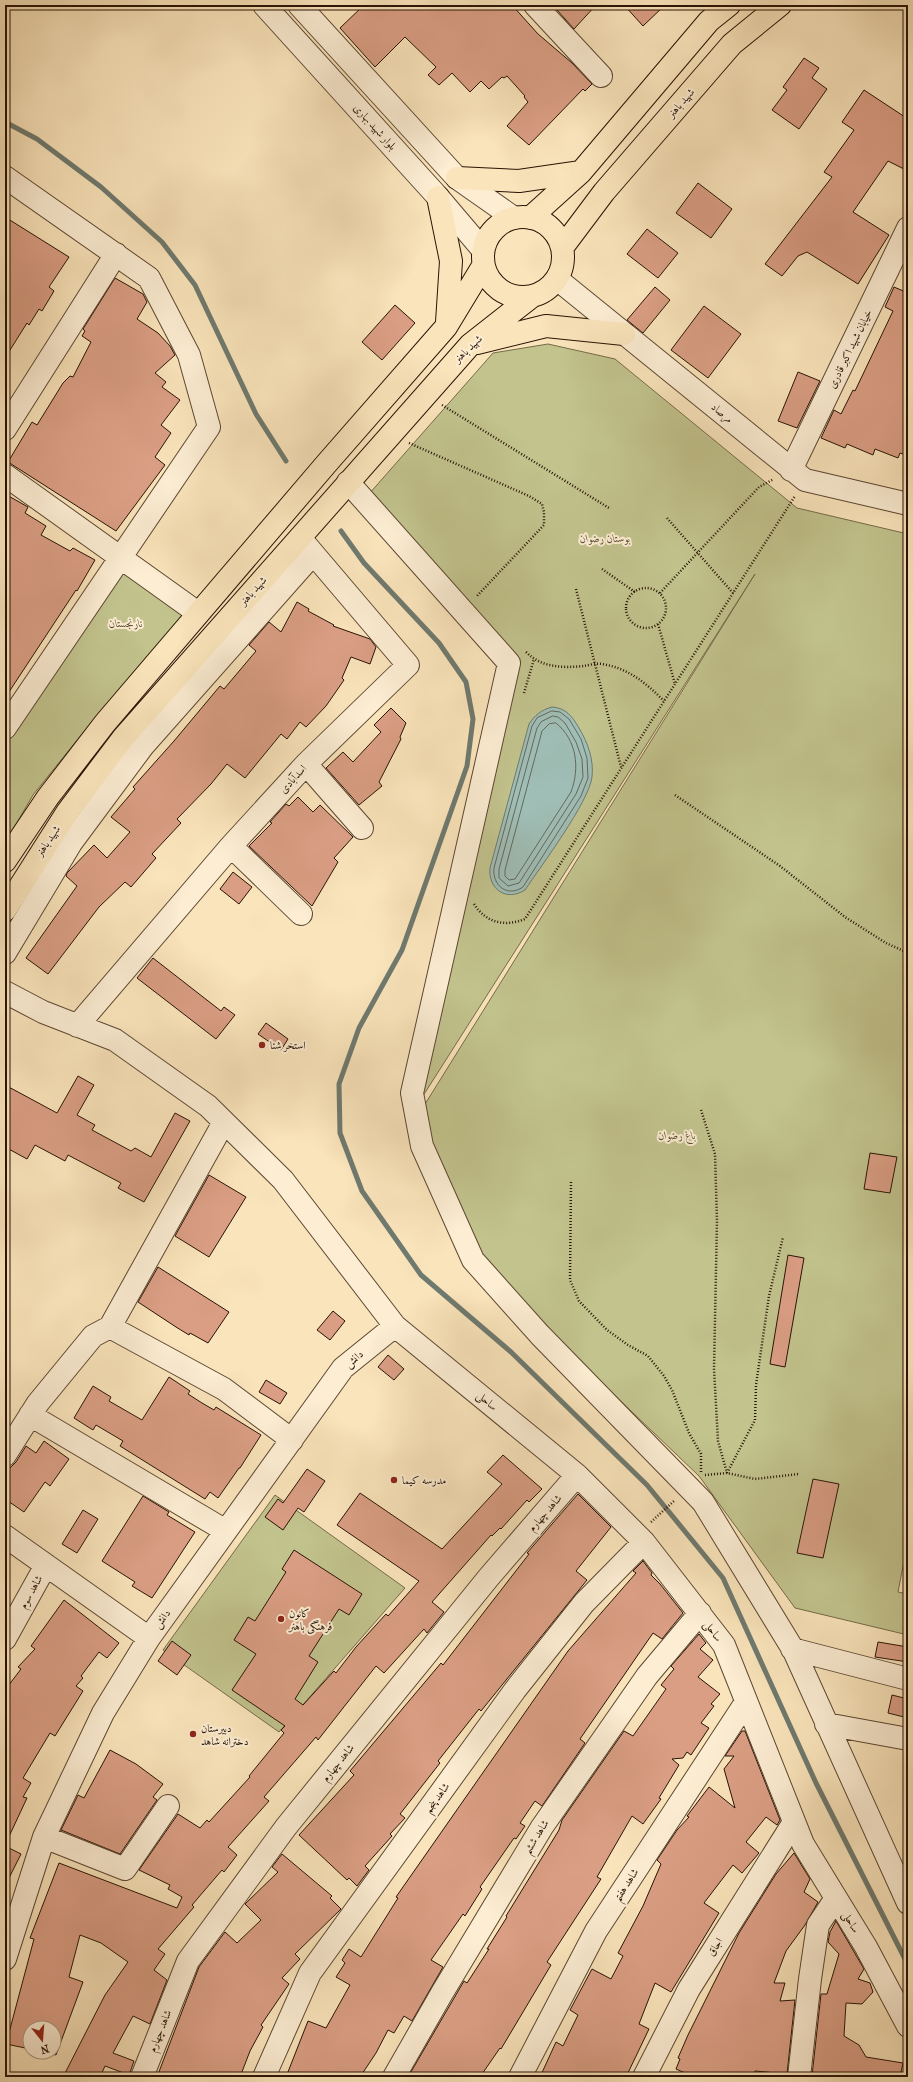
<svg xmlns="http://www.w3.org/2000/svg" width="913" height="2082" viewBox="0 0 913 2082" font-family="'IM FELL French Canon',Amiri,serif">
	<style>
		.green { fill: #c2c38d; stroke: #756b49 }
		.water { fill: #9fbeb6; stroke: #6f7a6f }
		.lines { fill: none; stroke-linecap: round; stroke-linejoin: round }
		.shore { stroke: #64685e; stroke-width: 1 }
		.stream { stroke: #6f7a6f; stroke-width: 5 }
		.building { fill: #da9e84; stroke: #281305 }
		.minor-casing { stroke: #5c4732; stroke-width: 24 }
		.major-casing { stroke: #281305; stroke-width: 24 }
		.path { stroke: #281305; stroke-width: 2.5; stroke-dasharray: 1 2; stroke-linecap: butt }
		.minor { stroke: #fcedd3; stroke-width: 22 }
		.major { stroke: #fae4bb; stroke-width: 22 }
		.poi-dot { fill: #8f2418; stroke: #fcedd3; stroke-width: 1.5 }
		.labels { text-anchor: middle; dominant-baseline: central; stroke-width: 4; stroke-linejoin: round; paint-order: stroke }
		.street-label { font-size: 11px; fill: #281305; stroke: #fcedd3 }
		.park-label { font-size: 11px; font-style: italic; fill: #5e5135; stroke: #fcedd3 }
		.poi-label { font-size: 11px; fill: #281305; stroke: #fcedd3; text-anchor: start }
	</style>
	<rect width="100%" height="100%" fill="#fae4bb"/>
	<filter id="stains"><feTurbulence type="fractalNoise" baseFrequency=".005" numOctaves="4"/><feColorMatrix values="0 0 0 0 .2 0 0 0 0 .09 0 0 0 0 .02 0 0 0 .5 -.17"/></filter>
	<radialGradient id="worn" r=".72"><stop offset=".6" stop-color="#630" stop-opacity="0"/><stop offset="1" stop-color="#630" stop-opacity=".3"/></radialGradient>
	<!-- green -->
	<path class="green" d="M548,344L615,359L797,508L908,534V1540L898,1592L908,1594V1635L795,1608L699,1476L473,1260L417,1117L755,574L421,1099L520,661L512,650L369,494L493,353Z
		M115,567L187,613L102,709L33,795L5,843V728Z
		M275,1495L405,1588L279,1732L163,1650Z"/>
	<!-- water -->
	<path class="water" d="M552,707C566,708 572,716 579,728C588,743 594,760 592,777C589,802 541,866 525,890C506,902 488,889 490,868L529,724C535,715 541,710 552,707Z"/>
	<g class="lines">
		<!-- shore -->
		<path class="shore" d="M552,711L560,712L569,719L581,739L587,758L588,778L581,796L523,887C507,898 492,885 494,868L532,726L537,718Z
			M553,716L558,717L565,723L576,742L582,759L583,777L576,794L519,883L508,886L499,878V869L537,728L541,722Z
			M556,723C577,740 580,768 571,792L515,879L509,880L505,876V870L542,731L549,724Z"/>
		<!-- stream -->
		<path class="stream" d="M5,122L37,139L101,187L162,242L195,285L256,414L286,461
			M341,531L364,563L439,643L466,682L473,719L467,766L402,950L359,1028L339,1084L340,1133L362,1191L421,1275L511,1352L647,1485L723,1578L816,1783L908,1965"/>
	</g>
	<!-- building -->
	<path class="building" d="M364,5H512L538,34L572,63L592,84L585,91L583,89L529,145L507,126L528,102L524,97L525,96L507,76L504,78L502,77L489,89L481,81L470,92L452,73L439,85L428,75L436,67L405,37L375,67L340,28Z
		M562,5H596L574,29L557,10Z
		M624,5H665L643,26Z
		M804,58L819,68L812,78L827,89L799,129L772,110L787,90L783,87Z
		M864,90L908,119V171L888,161L853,212L889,235L858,284L807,252L798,256L782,276L765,264L832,177L824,172L854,130L842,122Z
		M698,183L732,209L711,238L676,213Z
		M5,217L69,257L49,287L54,291L42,311L39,309L29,325L27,323L5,358Z
		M647,229L678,253L658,278L627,254Z
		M115,278L143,294L147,302L137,319L158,333L170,346L175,355L155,373L166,382L162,387L180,400L161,425L171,433L155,457L165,465L116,531L8,462L32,422L37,425L63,383L70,376L73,377L91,342L82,336L85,331L83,329Z
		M655,287L670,300L643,333L627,320Z
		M894,287L908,293V456L900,453L898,458L875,449L873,455L847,444L845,448L821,438L834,410L841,414L853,390L855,391L893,311L885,307Z
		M395,305L415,323L382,360L362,342Z
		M704,306L741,334L708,378L671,350Z
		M798,372L820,381L797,428L778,421Z
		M5,494L28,507L25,513L46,526L41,535L70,551L73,548L95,560L77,591L76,590L5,698Z
		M297,602L309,609L308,611L334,625L333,626L370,639L376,647L370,664L351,657L342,678L344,680L326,706L306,727L300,722L287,739L281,734L245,778L227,764L211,784L177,819L181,823L152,854L156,858L131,887L125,882L99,907L48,974L26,958L77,886L66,876L67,873L94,845L107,858L130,832L111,817L135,789L133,787L174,741L220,686L224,689L256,651L249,645L269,622L281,632Z
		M391,708L406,723L400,737L401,739L379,782L382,786L359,805L326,768L343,752L353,762L381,732L374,725Z
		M298,797L313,812L320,805L353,837L334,858L338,862L312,906L249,846L272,823L270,822L286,804L289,806Z
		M233,872L252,887L239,904L220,889Z
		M153,958L221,1011L224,1007L235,1015L216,1039L137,978Z
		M266,1023L288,1039L281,1050L258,1034Z
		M78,1076L94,1085L77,1115L95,1125L92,1130L131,1151L135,1148L151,1157L175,1113L190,1121L144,1202L118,1188L121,1183L68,1155L65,1161L35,1145L27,1159L5,1147V1085L57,1113Z
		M870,1153L897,1157L890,1193L864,1189Z
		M209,1175L246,1197L209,1257L175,1236Z
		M788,1255L804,1258L785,1367L770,1364Z
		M158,1267L229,1312L208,1343L190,1333L189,1335L176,1327L138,1302Z
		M333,1311L345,1321L330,1340L317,1330Z
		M388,1355L404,1369L394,1380L378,1367Z
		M169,1377L190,1391L188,1394L202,1403L214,1410L216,1407L261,1435L240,1468H239L218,1498L210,1492L205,1499L120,1446L123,1441L96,1425L93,1430L74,1418L93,1386L111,1397L109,1401L142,1420Z
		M266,1380L287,1393L280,1404L259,1392Z
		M44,1441L69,1459L50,1486L45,1482L24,1512L5,1499V1473L16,1462L26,1446L36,1453Z
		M503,1455L542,1489L529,1502L527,1500L501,1529L500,1528L492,1536L491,1535L432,1602L444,1612L427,1633L424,1629L384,1673L376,1666L318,1740L316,1737L264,1797L269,1801L228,1847L237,1855L224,1872L222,1870L192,1905L194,1907L158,1949L165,1954L154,1970L167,1980L150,2024L133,2016L113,2053L134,2061L129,2075L105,2066L100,2077H63L105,1995L128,1962L101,1943L80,1935L69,1977L83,1982L56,2055L44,2052H54V2028H30V2049L6,2044L34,1939L30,1938L59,1863L177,1908L182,1897L168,1889L170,1885L139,1870L178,1814L200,1828L207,1820L209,1822L250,1777L249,1776L284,1733L281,1730L285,1726L232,1690L256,1654L234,1640L248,1617L255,1621L286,1572L282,1569L294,1550L362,1594L349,1615L339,1609L309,1656L318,1662L295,1699L303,1705L334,1671L336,1673L356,1647L386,1614L388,1616L419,1581L337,1525L360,1493L442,1549L502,1484L487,1472Z
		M307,1469L325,1481L304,1512L298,1508L283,1530L265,1517L278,1499L283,1503Z
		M813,1479L839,1484L823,1558L797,1553Z
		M578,1494L611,1527L576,1571L587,1580L481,1711L479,1709L438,1761L440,1763L400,1814L405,1818L390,1834L392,1836L365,1866L369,1870L357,1886L349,1878L347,1880L299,1835L354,1775L350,1771L441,1663L443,1665L529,1554L527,1553Z
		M143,1496L169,1512L167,1515L195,1532L152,1598L132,1586L135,1582L102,1561Z
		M83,1510L98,1519L77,1553L62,1544Z
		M643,1561L652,1573L651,1575L660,1584L683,1613L662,1639L653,1633L580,1739L585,1743L542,1806L535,1801L520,1823L525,1826L516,1839L514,1838L480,1887L482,1889L465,1916L463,1914L431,1960L443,1967L412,2021L404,2016L394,2033L388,2030L376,2053L360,2077H286L308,2021L326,2028L350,1985L336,1977L345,1963L342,1960L349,1949L361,1957L398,1898L396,1897L568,1651L636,1573L633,1571Z
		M64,1600L119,1643L107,1658L99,1652L81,1676L83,1678L76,1686L83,1691L55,1736L50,1733L23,1778L31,1783L23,1797L27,1798L5,1845V1690L21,1669L18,1667L35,1649L31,1646Z
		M699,1634L706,1643L700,1649L713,1660L698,1677L720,1694L711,1704L714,1706L701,1723L709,1728L691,1755L687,1752L683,1758L672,1759L679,1765L659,1798L661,1799L643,1824L632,1816L597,1877L601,1879L547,1962L551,1965L501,2049L500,2048L480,2077H408L464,1981L467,1983L489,1949H487L507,1917L506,1916L559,1830L562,1820L624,1731L633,1736L666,1689L661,1685L674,1669L671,1666Z
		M172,1641L191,1655L177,1675L158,1661Z
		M878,1642L908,1647V1662L875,1657Z
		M892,1695L908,1699V1718L888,1713Z
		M742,1731H745L780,1820L777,1825L766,1817L746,1842L759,1853L742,1873L733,1865L704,1903L719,1913L671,1992L655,1983L639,2024L649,2029L626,2077H540L556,2042L563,2046L578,2015L570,2010L592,1969L611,1979L623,1956L618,1953L643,1906L661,1864L657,1860L677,1830L689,1817L687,1816L709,1787L735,1808L724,1769L734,1756H725Z
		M110,1750L136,1764L163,1784L153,1797L157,1800L120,1854L61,1830L78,1795L84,1798Z
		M5,1846L21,1854L5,1886Z
		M794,1853L810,1879L804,1892L818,1902L805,1925L786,1951L774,1983H785L780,2001L795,2000L787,2074L755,2071L753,2077H694L676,2069L680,2059L678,2058L688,2035L739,1933L776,1874Z
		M282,1854L332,1896L330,1898L341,1909L295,1954L300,1959L282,1978L289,1984L261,2025L263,2027L250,2051L240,2077H157L199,1967L225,1932L237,1943L261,1920L245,1904L278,1872L272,1867Z
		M836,1921L864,1969L858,1979L870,1983L873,1992L862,2004L846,2003L844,2036L859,2045L866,2057L903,2063L900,2077L812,2076L821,1994H827L839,1954L828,1942L830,1932Z"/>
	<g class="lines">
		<defs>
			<path id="minor" d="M264,5L438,197L483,250
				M299,5L457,178L514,218
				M535,5L601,76
				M5,177L149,278L189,355L209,427L5,728
				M557,279L805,480L908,504
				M5,429L116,254
				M791,470L908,228
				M5,475L198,613
				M348,482L509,663L412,1093L422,1146L473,1260L540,1335L703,1502L794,1651L908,1903
				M306,764L362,828
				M231,846L301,914
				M5,953L71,843L143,746L313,554
				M5,992L43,1012L115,1040L208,1106L283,1180L395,1326L577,1475L644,1542L724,1645L803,1844L866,1947L908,2026
				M77,1026L231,846L306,764L408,665L300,538
				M110,1327L224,1389L292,1440
				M30,1415L226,1531
				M5,1455L38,1403L93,1336L110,1327L224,1122
				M5,1536L149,1638
				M5,1639L46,1565
				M792,1649L908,1679
				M826,1724L908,1739
				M44,1837L125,1869L168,1806
				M5,1959L44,1837L103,1713L149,1638L343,1368L395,1326
				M142,2077L188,1961L286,1827L489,1577L577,1475
				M264,2077L310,1973L515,1690L584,1603L644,1542
				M394,2077L442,1993L542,1827L647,1676L700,1613
				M520,2077L596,1931L746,1702
				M644,2077L689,1989L794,1822
				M799,2077L810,1979L818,1925L836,1898"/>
			<path id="major" d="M457,178L519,181L581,172
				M438,197L451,261L447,322
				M483 257a40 40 0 1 1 80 0a40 40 0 1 1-80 0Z
				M530,218L581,172L709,21L729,5
				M562,248L604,192L732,44L780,5
				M477,343L546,326L624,334
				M5,861L48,797L105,723L327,463L446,327L483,266
				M5,910L68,811L123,738L470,345L531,297"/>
		</defs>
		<!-- minor casing -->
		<use href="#minor" class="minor-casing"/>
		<!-- major casing -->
		<use href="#major" class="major-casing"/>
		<!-- path -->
		<path class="path" d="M442,405L609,508
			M409,443L529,496L542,504L544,512V525L476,597
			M667,518L733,593
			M602,569L635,592
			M626 608a20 20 0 1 1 40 0a20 20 0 1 1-40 0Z
			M576,589L621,767
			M660,593L759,487L774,479
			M658,624L675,684
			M526,652C542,668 563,668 584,666C589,665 596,663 602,664C628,668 646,683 664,701
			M524,693L534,659
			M675,795L780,866L845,917L886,943L908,953
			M474,904C486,923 505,927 525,919L795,496
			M701,1110L715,1154L717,1221L714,1369L718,1441L727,1473
			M571,1182L570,1280L579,1301L607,1330L628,1345L648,1356L664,1376L672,1390L689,1433L701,1454V1472
			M727,1473L755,1420L756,1385L769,1296L783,1237
			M705,1475L727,1473L755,1479L799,1474
			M651,1522L675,1500"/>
		<!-- minor -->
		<use href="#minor" class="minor"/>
		<!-- major -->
		<use href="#major" class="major"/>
	</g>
	<!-- markers -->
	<g class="poi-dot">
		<circle cx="262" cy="1045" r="4"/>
		<circle cx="394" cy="1480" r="4"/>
		<circle cx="281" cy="1619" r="4"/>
		<circle cx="193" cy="1734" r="4"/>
	</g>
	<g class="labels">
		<!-- street labels -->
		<g class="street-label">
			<text transform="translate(681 103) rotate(-49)">شهید باهنر</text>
			<text transform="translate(375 127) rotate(48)">بلوار شهید بهاری</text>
			<text transform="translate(468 349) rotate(-44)">شهید باهنر</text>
			<text transform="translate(850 349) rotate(-64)">خیابان شهید اکبر قادری</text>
			<text transform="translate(722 413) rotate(39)">مرصاد</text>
			<text transform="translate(253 591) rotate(-48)">شهید باهنر</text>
			<text transform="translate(293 779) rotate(-47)">اسدآبادی</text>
			<text transform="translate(48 841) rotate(-56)">شهید باهنر</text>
			<text transform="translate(354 1359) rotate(-40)">دانش</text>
			<text transform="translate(487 1401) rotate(40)">ساحلی</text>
			<text transform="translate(545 1513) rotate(-49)">شاهد چهارم</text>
			<text transform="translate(31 1592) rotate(-61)">شاهد سوم</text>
			<text transform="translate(162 1619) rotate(-54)">دانش</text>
			<text transform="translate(713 1631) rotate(53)">ساحلی</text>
			<text transform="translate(338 1763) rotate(-51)">شاهد چهارم</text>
			<text transform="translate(437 1798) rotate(-54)">شاهد پنجم</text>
			<text transform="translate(536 1837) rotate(-58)">شاهد ششم</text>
			<text transform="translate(626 1885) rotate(-57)">شاهد هفتم</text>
			<text transform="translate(851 1922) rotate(59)">ساحلی</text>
			<text transform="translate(715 1947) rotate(-58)">اجاق</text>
			<text transform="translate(160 2031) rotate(-68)">شاهد چهارم</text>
		</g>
		<!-- park labels -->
		<g class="park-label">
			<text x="605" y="538">بوستان رضوان</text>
			<text x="126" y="623">نارنجستان</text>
			<text x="677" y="1135">باغ رضوان</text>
		</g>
		<!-- poi labels -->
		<g class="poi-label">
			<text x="270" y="1045">استخر شنا</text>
			<text x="402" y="1480">مدرسه کیما</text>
			<text x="289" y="1613">کانون<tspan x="289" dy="13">فرهنگی باهنر</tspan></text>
			<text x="201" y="1728">دبیرستان<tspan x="201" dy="13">دخترانه شاهد</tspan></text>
		</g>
	</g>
	<!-- margin -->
	<rect width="913" height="2082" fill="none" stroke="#fae4bb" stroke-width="20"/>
	<rect x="6" y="6" width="901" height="2070" fill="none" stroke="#281305" stroke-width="2"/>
	<rect x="10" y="10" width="893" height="2062" fill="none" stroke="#281305"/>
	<!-- north arrow -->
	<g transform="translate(42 2040) rotate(163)"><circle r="19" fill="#fcedd3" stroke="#a79681"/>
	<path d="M0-3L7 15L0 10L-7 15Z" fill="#8f2418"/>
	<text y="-6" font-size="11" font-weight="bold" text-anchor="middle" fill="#281305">N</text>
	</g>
	<rect width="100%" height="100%" filter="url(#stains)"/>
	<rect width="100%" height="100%" fill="url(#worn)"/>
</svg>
